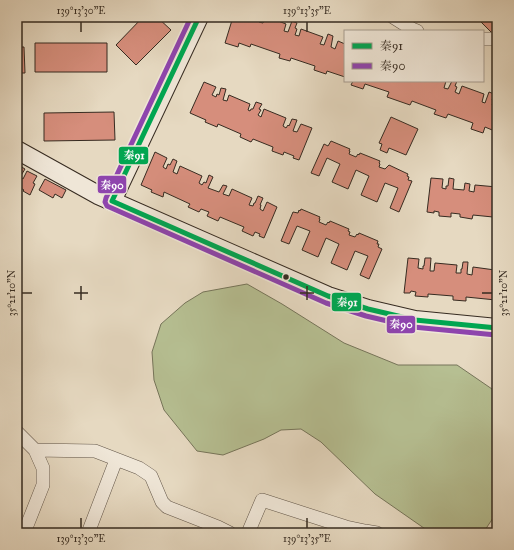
<svg xmlns="http://www.w3.org/2000/svg" width="514" height="550" viewBox="0 0 514 550" font-family="'IM FELL Great Primer','Noto Serif JP',serif">
	<style>
		.green { fill: #b6bf92; stroke: #76755a }
		.building { fill: #d68e7c; stroke: #362b21 }
		.lines { fill: none; stroke-linecap: round; stroke-linejoin: round }
		.street-casing { stroke: #625649; stroke-width: 14 }
		.secondary-casing { stroke: #362b21; stroke-width: 20 }
		.street { stroke: #efe6d7; stroke-width: 13 }
		.secondary { stroke: #efe6d7; stroke-width: 18 }
		.bus-1-casing { stroke: #efe6d7; stroke-width: 8 }
		.bus-2-casing { stroke: #efe6d7; stroke-width: 8 }
		.bus-1 { stroke: #00a651; stroke-width: 5 }
		.bus-2 { stroke: #8e44ad; stroke-width: 5 }
		.ticks { fill: none; stroke: #362b21; stroke-width: 1.5 }
		.bus-dot { fill: #362b21; stroke: #efe6d7; stroke-width: 1.5 }
		.line-badge { stroke: #efe6d7; stroke-width: 1.5 }
		.badge-label { font-size: 11px; text-anchor: middle; font-weight: bold; fill: #fff }
		.neatline { fill: none; stroke: #362b21; stroke-width: 1.5 }
		.ticks-label { font-size: 10px; text-anchor: middle; fill: #362b21 }
	</style>
	<rect width="100%" height="100%" fill="#e6d9c1"/>
	<filter id="stains"><feTurbulence type="fractalNoise" baseFrequency=".005" numOctaves="4"/><feColorMatrix values="0 0 0 0 .2 0 0 0 0 .09 0 0 0 0 .02 0 0 0 .5 -.17"/></filter>
	<radialGradient id="worn" r=".72"><stop offset=".6" stop-color="#630" stop-opacity="0"/><stop offset="1" stop-color="#630" stop-opacity=".3"/></radialGradient>
	<!-- green -->
	<path class="green" d="M247,284L282,304L344,343L398,365H457L492,389L497,398V512L483,533H431L375,494L321,442L301,429L281,430L264,439L223,455L197,451L164,410L154,380L152,352L161,324L185,303L203,292Z"/>
	<!-- building -->
	<path class="building" d="M143,17H157L171,30L136,65L116,45Z
		M233,17H248V18L252,19L253,17H260L259,22L263,23L265,17H268L286,24L284,31L288,32L292,21L297,23L295,28L297,29L295,35L299,36L301,29L323,37L320,44L324,45L328,34L333,36L331,47L335,49L338,41L345,44V77L327,71L326,74L314,70L315,66L291,58L290,61L279,58L280,54L251,44L250,47L239,43L238,47L225,43Z
		M476,17H497V28L492,33Z
		M35,43H107V72H35Z
		M17,47H24L25,73H17Z
		M353,81H446L444,88L448,89L452,81H457L455,86L457,87L455,92L459,94L462,86L484,94L482,102L485,103L489,92L494,94L492,100L494,101L492,105L496,107L497,105V132L485,127L483,133L471,129L473,123L448,114L446,118L434,114L436,110L412,101L410,105L387,97L389,92L365,84L363,89L351,85Z
		M204,82L216,87L212,95L216,97L217,94L219,95L221,88L226,89L223,100L227,101L229,95L250,104L248,110L250,111L251,109H253L256,102L262,104L259,109L261,110L258,115L261,117L264,109L286,118L283,126L286,128L288,125L289,126L292,119L297,120L293,131L297,132L301,124L312,128L299,160L293,158L294,156L284,152L283,155L272,151L273,147L253,139L251,142L240,137L241,134L218,124L217,127L205,122L206,120L190,113Z
		M114,112L115,140L44,141V113Z
		M391,117L418,129L406,155L389,148L387,153L380,150L382,144L379,143Z
		M331,141L350,149L349,151H350L349,154L356,157L358,154L359,155L360,153L380,161L379,163L380,164L379,167L385,169L389,165L408,174L407,176L409,177L408,180L412,181L399,212L390,208L398,188L385,183L377,202L361,195L369,176L356,170L348,189L332,182L340,164L327,158L319,176L311,173L324,144L328,146Z
		M155,152L167,158L163,167L166,169L168,164L170,165L173,159L177,161L173,172L177,174L180,166L202,176L199,183L202,185L204,182L206,183L209,175L213,177L208,188L219,192L223,185L227,186L223,194L229,196L232,189L252,198L249,205L253,206L254,203H255L258,196L263,198L260,205H261L260,209L263,211L267,202L277,207L264,238L259,236L260,234L255,232L253,236L242,231L244,227L220,217L218,221L207,216L209,212L201,209L199,212L188,207L190,204L164,192L163,197L151,192L152,190L141,185Z
		M20,166L25,169L17,182V168L18,169Z
		M27,171L37,176L33,183L35,184L30,195L23,191L24,190L17,186L21,178L23,179Z
		M431,178L443,179L442,188L446,189V186H448L449,178L454,179L453,189L464,190L465,183L470,184L469,191L474,192L475,185L497,187V222L493,221V217L473,215L472,219L460,217V214L451,213V217L439,216V212L434,211V213L427,212Z
		M45,179L66,190L62,198L55,194L53,198L39,190Z
		M301,209L320,217L319,219H320L319,222L326,225L328,222L329,223L330,221L349,229L348,231L350,232L349,235L355,237L357,234L358,235L359,233L378,241L377,244H379L378,247L382,249L369,279L360,275L368,256L355,251L347,270L331,263L339,244L326,238L318,257L302,250L310,231L297,226L289,244L281,241L293,212L298,213L299,210L300,211Z
		M408,258L419,259L418,268L423,269V266H424L425,258H431L430,271H434L435,263L457,265L456,273H461V269H462L463,262H468L467,274L472,275L473,267L495,270L494,276L497,277V304H496V300L466,297V301L453,300V296L428,294V297L415,296L416,292L411,291L410,293H404Z"/>
	<g class="lines">
		<defs>
			<path id="street" d="M393,17L412,29L417,31
				M483,39H497
				M17,432L35,450L43,468V485L24,533
				M35,450L95,451L139,468L151,476L162,502L167,507L218,527L230,533
				M88,533L116,460
				M248,533L262,500L346,527L365,531L377,533"/>
			<path id="secondary" d="M17,150L98,195L328,296L368,309L415,320L497,328
				M112,201L199,17"/>
		</defs>
		<!-- street casing -->
		<use href="#street" class="street-casing"/>
		<!-- secondary casing -->
		<use href="#secondary" class="secondary-casing"/>
		<!-- street -->
		<use href="#street" class="street"/>
		<!-- secondary -->
		<use href="#secondary" class="secondary"/>
		<defs>
			<path id="bus-1" d="M199,17L112,201L328,296L368,309L415,320L497,328"/>
			<path id="bus-2" d="M191,17L106,198L105,202L107,206L326,303L366,316L413,327L496,335"/>
		</defs>
		<!-- bus-1 casing -->
		<use href="#bus-1" class="bus-1-casing"/>
		<!-- bus-2 casing -->
		<use href="#bus-2" class="bus-2-casing"/>
		<!-- bus-1 -->
		<use href="#bus-1" class="bus-1"/>
		<!-- bus-2 -->
		<use href="#bus-2" class="bus-2"/>
	</g>
	<!-- ticks -->
	<path class="ticks" d="M81,22V32M307,22V32M81,286V300M307,286V300M22,293H32M74,293H88M300,293H314M482,293H492M81,518V528M307,518V528"/>
	<!-- markers -->
	<circle class="bus-dot" cx="286" cy="277" r="3.5"/>
	<g class="line-badge">
		<rect x="118" y="146" width="31" height="19" rx="4" fill="#00a651"/>
		<rect x="97" y="175" width="30" height="19" rx="4" fill="#8e44ad"/>
		<rect x="331" y="292" width="31" height="20" rx="4" fill="#00a651"/>
		<rect x="386" y="315" width="30" height="19" rx="4" fill="#8e44ad"/>
	</g>
	<g class="badge-label">
		<text x="134" y="159">秦91</text>
		<text x="112" y="189">秦90</text>
		<text x="347" y="306">秦91</text>
		<text x="401" y="328">秦90</text>
	</g>
	<!-- margin -->
	<rect width="514" height="550" fill="none" stroke="#e6d9c1" stroke-width="44"/>
	<!-- legend -->
	<rect x="344" y="30" width="140" height="52" fill="#efe6d7" stroke="#a59b8e"/>
	<rect x="352" y="43" width="20" height="6" fill="#00a651" stroke="#a59b8e"/>
	<text x="380" y="50" font-size="12" fill="#362b21">秦91</text>
	<rect x="352" y="63" width="20" height="6" fill="#8e44ad" stroke="#a59b8e"/>
	<text x="380" y="70" font-size="12" fill="#362b21">秦90</text>
	<rect x="22" y="22" width="470" height="506" class="neatline"/>
	<g class="ticks-label">
		<text x="81" y="14">139°13'30"E</text>
		<text x="307" y="14">139°13'35"E</text>
		<text transform="translate(11 293) rotate(-90)" y="4">35°21'10"N</text>
		<text transform="translate(503 293) rotate(-90)" y="4">35°21'10"N</text>
		<text x="81" y="542">139°13'30"E</text>
		<text x="307" y="542">139°13'35"E</text>
	</g>
	<rect width="100%" height="100%" filter="url(#stains)"/>
	<rect width="100%" height="100%" fill="url(#worn)"/>
</svg>
